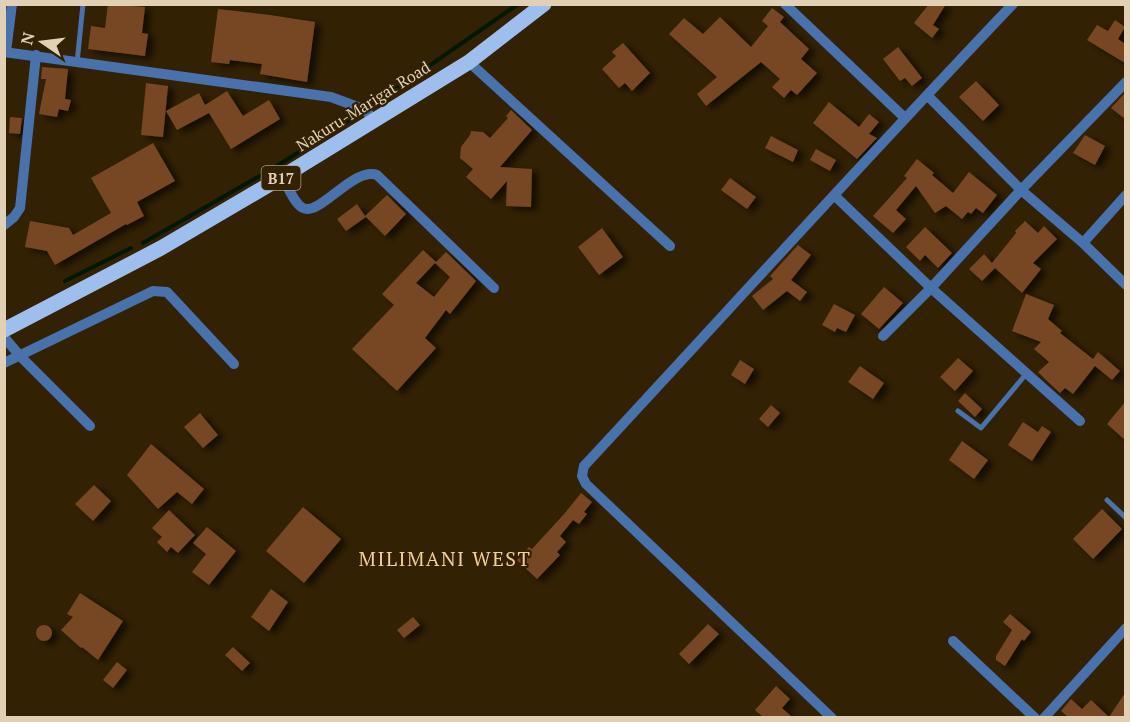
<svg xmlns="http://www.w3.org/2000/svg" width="1130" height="722" viewBox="0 0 1130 722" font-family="'PT Serif',serif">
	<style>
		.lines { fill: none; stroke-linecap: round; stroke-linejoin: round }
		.stream { stroke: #021800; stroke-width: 4 }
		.building { fill: #764720; fill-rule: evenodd; filter: url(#shadow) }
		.service { stroke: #4971ab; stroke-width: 5 }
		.minor { stroke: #4971ab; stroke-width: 10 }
		.primary { stroke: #9ebfee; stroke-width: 15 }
		.labels { text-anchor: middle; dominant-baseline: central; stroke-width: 4.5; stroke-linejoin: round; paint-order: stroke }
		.shield { fill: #322103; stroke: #ad9c80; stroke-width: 1.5 }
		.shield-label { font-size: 15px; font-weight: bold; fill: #e2d0b5 }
		.street-label { font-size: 16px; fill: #e2d0b5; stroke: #322103 }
		.quarter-label { font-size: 20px; letter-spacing: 1.5px; fill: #f3ce96; stroke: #322103 }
	</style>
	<defs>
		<filter id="shadow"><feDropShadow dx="6" dy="3.5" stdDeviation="3" flood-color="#0009"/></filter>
	</defs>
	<rect width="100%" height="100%" fill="#322103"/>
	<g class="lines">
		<!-- stream -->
		<path class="stream" d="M373,105L518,4
			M143,243L277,166L362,112
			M65,281L131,248"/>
	</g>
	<!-- building -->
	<path class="building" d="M108,4L145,7L142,33L148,34L145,56L88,49L91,26L105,28Z
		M929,4H946L933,25L939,29L932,38L914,23Z
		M772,8L784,17L780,22L809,49L801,59L817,73L797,95L791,90L784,98L772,87L780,79L761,62L706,106L697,94L717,77L669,34L684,18L703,34L720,17L751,47L768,26L762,21Z
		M218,9L270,15L315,22L307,82L260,74L262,64L230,60L229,64L211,62Z
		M1115,20L1125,27L1118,39L1125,44V63L1087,40L1097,25L1108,31Z
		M623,43L650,73L632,91L625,83L619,88L602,69L616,56L612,52Z
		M898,47L922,78L912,86L905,78L900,81L883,59Z
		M42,67L68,69L65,99L71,100L68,111L59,109L57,117L39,114L46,79H41Z
		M976,81L999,105L983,121L959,97Z
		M146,83L168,86L163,137L141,135Z
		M227,91L243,116L269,100L280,119L231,149L209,113L177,130L166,111L199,93L205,105Z
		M1125,93V119L1111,108Z
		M829,102L859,127L869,114L879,122L869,134L877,138L857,159L813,123Z
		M511,110L532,130L500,167L532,169L531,207L506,206L507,181L491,199L466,177L473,169L460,158L461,147L470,135L471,131L483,132L490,138L508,118L506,116Z
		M10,117L22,118L20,134L9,133Z
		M1085,135L1105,146L1095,165L1073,153Z
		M771,136L798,150L793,162L765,148Z
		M153,143L175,181L137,202L144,216L127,225L126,224L55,265L47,251L25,247L30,221L69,228L73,235L111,213L91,178Z
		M816,149L836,160L830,171L810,160Z
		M917,159L934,173L932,175L953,193L969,172L997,195L983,213L976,208L971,214L968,212L962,219L946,206L935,213L916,186L896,210L906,219L893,233L873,216L907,178L904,176Z
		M730,178L756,197L747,209L721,190Z
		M387,195L406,214L385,236L366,217L346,231L337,219L357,204L365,216Z
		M1025,221L1038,233L1044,226L1057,239L1033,263L1041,269L1022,293L995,268L982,281L969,269L984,254L992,263L1016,233L1015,231Z
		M925,227L952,253L938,268L925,255L920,261L906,247Z
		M602,228L623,257L599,275L578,247Z
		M798,245L811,255L791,280L807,292L800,301L787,291L763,310L752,296L773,279L770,276Z
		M423,250L436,262L446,252L476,281L450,314L446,310L425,338L436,348L397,391L352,349L394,305L382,294ZM435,263L450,277L434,297L416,283Z
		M884,287L903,303L879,329L861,314Z
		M1026,294L1054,305L1048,319L1062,331L1060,333L1093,359L1098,352L1120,371L1112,380L1095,366L1073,394L1065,388L1060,393L1046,380L1038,372L1049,362L1034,349L1041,342L1012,331Z
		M834,304L855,315L846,332L837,328L835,332L822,325Z
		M958,358L973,371L955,391L940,377Z
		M740,360L754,369L745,384L731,375Z
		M860,366L884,383L873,399L848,382Z
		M965,393L982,409L975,417L958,401Z
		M1125,402V440L1107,424Z
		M771,405L780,413L768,427L759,419Z
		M200,413L218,435L203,448L184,427Z
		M1023,422L1038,432L1042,426L1051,432L1032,461L1008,445Z
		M962,441L988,460L974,479L949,460Z
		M151,444L204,489L192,504L177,492L158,509L127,475Z
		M94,485L111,501L93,521L75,504Z
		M581,493L592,502L584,512L587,514L579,524L573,520L560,536L566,542L557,552L560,555L537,579L517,560L529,547L532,549L565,513Z
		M303,507L341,539L304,583L266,551Z
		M1102,509L1122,529L1093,559L1073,539Z
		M169,510L195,535L178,553L171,547L167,552L157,542L162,537L152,528Z
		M207,527L236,551L209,585L192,572L206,554L193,543Z
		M271,589L288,602L269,631L251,617Z
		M80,593L123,621L98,660L82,647L81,648L61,630L73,617L67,614Z
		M1010,614L1031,632L1024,641L1022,639L1005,666L996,660V656L1012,630L1003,622Z
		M413,617L420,625L404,638L397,630Z
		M708,624L719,634L689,664L679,654Z
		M36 633a8 8 0 1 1 16 0a8 8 0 1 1-16 0Z
		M233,647L250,663L242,671L225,655Z
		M117,662L127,670L113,688L103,680Z
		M776,686L790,699L782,708L792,717H763L755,710Z
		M1125,693V717H1068L1061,711L1071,699L1082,709L1091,700L1109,717Z"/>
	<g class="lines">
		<!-- service -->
		<path class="service" d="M77,63L83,4
			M958,411L981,428L1027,373
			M1107,500L1126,518"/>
		<!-- minor -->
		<path class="minor" d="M785,4L905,118
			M4,52L331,97L366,110L373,121
			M6,52L12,4
			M469,62L670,246
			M927,95L1021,190L1126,82
			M282,177C288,186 294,204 303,208C319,217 354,166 377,175L494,288
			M1126,195L1083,243L1126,285
			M835,196L931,288L1021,190L1083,243
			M4,225L14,217L20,208L36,55
			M883,336L931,288L1080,421
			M4,337L20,356L90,426
			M4,363L153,291L167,292L234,364
			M953,641L1035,718
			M832,718L586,484L582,476L584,466C727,312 868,156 1013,4
			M1044,718L1126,628"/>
		<!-- primary -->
		<path class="primary" d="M4,330L161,248L282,177L469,62L544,4"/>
	</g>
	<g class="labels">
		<!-- shield labels -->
		<rect class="shield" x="261.5" y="166" width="39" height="24" rx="4.5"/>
		<g class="shield-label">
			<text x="281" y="178">B17</text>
		</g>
		<!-- street labels -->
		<g class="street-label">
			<text transform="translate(363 106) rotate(-32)">Nakuru-Marigat Road</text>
		</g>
		<!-- quarter labels -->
		<g class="quarter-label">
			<text x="445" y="558">MILIMANI WEST</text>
		</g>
	</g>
	<!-- border -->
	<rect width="1130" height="722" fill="none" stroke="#e2d0b5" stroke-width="12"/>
	<!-- north arrow -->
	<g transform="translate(42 42) rotate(284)" stroke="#322103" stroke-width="4.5" paint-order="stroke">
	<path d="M0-4.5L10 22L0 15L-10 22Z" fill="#e2d0b5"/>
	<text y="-9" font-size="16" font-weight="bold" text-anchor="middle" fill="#e2d0b5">N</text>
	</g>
</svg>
